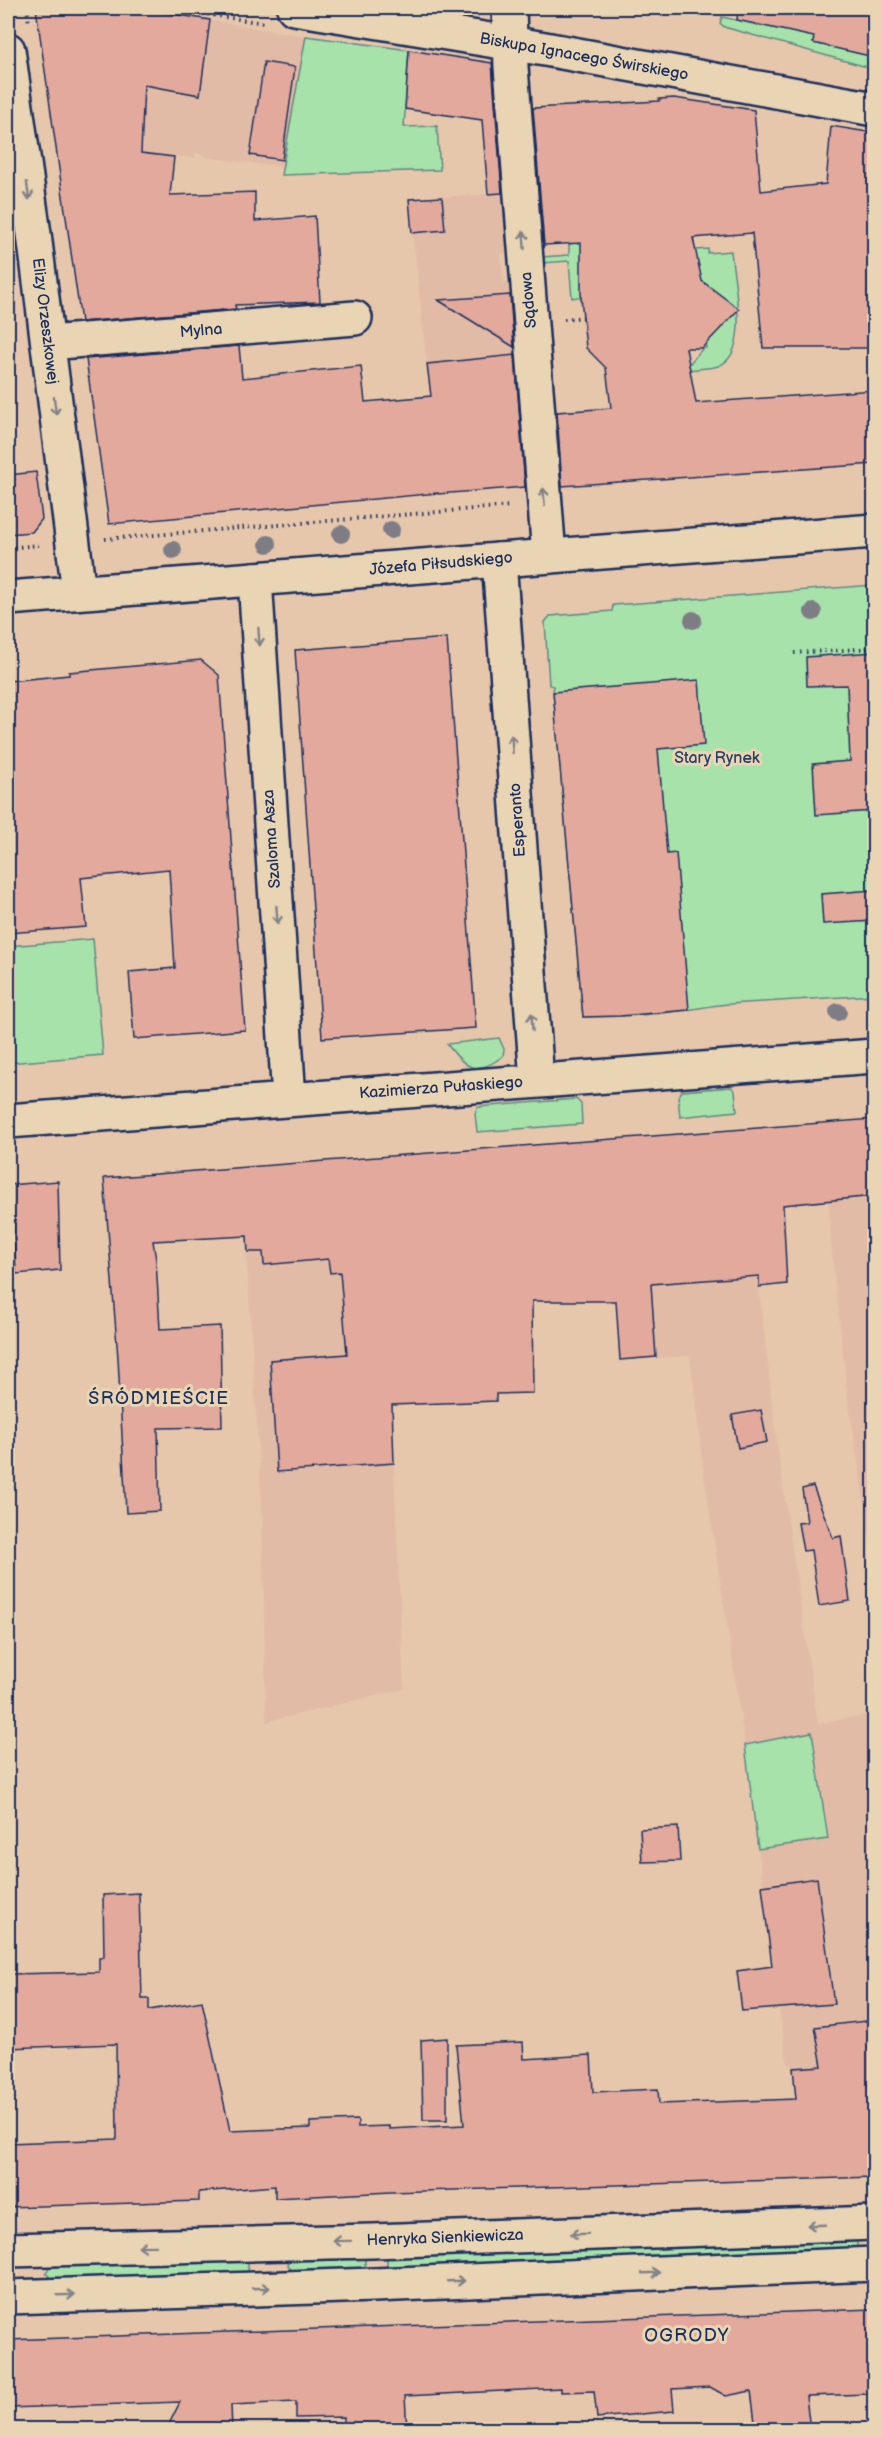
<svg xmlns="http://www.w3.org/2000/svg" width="882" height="2437" viewBox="0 0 882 2437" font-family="'Balsamiq Sans',sans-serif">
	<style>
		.built { fill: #e2bba6 }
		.green { fill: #a6e2a9; stroke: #608884; stroke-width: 1.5 }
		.building { fill: #e2a99c; stroke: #1b2f5e; stroke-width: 1.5 }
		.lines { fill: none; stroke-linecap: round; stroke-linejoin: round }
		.minor-casing { stroke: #1b2f5e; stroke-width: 38 }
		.major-casing { stroke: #1b2f5e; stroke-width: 38 }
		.path { stroke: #1b2f5e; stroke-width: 4; stroke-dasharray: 1.5 4.5; stroke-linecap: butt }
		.minor { stroke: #e9d4b3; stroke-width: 33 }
		.major { stroke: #e9d4b3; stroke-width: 33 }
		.tree { fill: #7e7d86 }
		.oneway { stroke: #828288 }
		.labels { text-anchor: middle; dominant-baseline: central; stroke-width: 6; stroke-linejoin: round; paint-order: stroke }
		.street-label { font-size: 16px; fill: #1b2f5e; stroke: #e9d4b3 }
		.park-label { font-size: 16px; fill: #294166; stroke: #e9d4b3 }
		.neighbourhood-label { font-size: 18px; letter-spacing: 1.5px; fill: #1b2f5e; stroke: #e9d4b3 }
	</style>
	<rect width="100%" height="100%" fill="#e7c7ac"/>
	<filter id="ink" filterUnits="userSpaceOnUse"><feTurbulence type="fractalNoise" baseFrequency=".0167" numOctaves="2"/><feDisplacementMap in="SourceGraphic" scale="12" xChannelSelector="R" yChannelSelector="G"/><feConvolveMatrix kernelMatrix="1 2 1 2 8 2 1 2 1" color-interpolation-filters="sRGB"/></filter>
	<g filter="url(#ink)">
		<!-- built -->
		<path class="built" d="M154,11L306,36L283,167L209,158L196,153L195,158L141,153L143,109Z
			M504,193L509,251L501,255L503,281L514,286L531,486L500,489L499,485L471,487V491L438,494L430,395L409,199Z
			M874,1119V1564L848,1400L832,1255L823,1124Z
			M752,1129L759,1287L777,1444L818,1723L874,1714V2059L793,2068L787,2061L777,1996L745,1745L703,1468L690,1356L620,1360L616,1295Z
			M380,1157L404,1689L266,1722L262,1510L241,1169Z"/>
		<!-- green -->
		<path class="green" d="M722,17L814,37L813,43L872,56L874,51V69L724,27L720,23Z
			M306,36L409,50L404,127L437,126L440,170L281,175Z
			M602,190L584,283H581L585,296L572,298L569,261L542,263V257L569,255V244L576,243Z
			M708,249V253L731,251C733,278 752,355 718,366C710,369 699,368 690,370L689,364L703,348H706V344L661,253Z
			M874,585V995L729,1004C714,1005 701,1008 687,1010C653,1015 618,1017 583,1017L553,686L549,685L545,622L550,616L612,611L613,605Z
			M93,939L103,1055L8,1063V946Z
			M499,1038L504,1049L503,1056C476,1077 465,1068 447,1044Z
			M731,1087L735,1091L737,1111L680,1117L678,1097L682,1091Z
			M576,1099L581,1104L582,1124L477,1132L475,1113L478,1107Z
			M812,1732L828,1839L758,1849L745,1745Z
			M857,2238V2248L387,2269V2252Z
			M365,2252V2270L292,2271L288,2265L289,2258Z
			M248,2259V2271L243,2274L53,2281L46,2273L51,2264Z"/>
		<!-- building -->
		<path class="building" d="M36,8H134L210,20L200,95L144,85L141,153L174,157L170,195L255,192V221L315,216L320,302L235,305L236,309L81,322Z
			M738,8H874V57L813,43L814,37L737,20Z
			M409,50L492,63L502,193L488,194L482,120L405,109Z
			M264,62L295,67L282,160L250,155Z
			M674,98L754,110L761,191L826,184L831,126L874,133V348H763L752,233L693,238L702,281L739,309L702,348H686L696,403L874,390V464L562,486L557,412L611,408L606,368L586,348L581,297V243L544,245L533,108L659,101V99Z
			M442,197L445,230L412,233L409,199Z
			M510,295L514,347L438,300Z
			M239,346L242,378L361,366L365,402L431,396L427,364L515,355L525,487L438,494V493L109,524L86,359Z
			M36,472L42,519L32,532L8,534V475Z
			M447,638L476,1028L322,1038L295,650Z
			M874,652V811L816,815L813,764L850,761L847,685L807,686L806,657Z
			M201,660L219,675L245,1030L134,1039L129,972L175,968L169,869L81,878L86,927L8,933V681L69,675V672Z
			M699,680L704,745L658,749L667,854L676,853L689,1010L620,1016L583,1017L553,692Z
			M874,890V921L823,924L821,894Z
			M874,1119V1196L783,1205L787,1284L759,1287V1276L651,1284L656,1357L620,1360L616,1301H532L533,1393L496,1394V1401L392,1405L394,1463L277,1472L270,1360L347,1354L340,1272L330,1273L328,1259L264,1265L263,1252H248L247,1236L153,1241L156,1260L160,1329L220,1326L222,1427L158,1428L160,1511L126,1513L118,1358L104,1178Z
			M58,1181L60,1270L16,1274L13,1217H8V1185Z
			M761,1410L767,1442L738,1448L732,1415Z
			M813,1486L833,1538L841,1536L850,1601L819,1606L811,1550L803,1551L798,1523L807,1522L802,1489Z
			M678,1827L680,1861L642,1862L640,1829Z
			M817,1878L834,2004L742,2011L737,1971L772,1966L762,1886Z
			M139,1893L142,1999H149V2010L202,2001L230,2131L310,2128V2122L358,2120V2127L389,2126V2129L464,2125L456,2045L523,2042L524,2059L591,2055L593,2092L658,2089L659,2104L796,2099L793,2068L822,2066L815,2027L874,2020V2177L391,2192L275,2198V2186L199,2192V2201L8,2207V2143L117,2139L116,2044L8,2048V1979H10V1974L99,1972V1958L104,1957L103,1895Z
			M447,2038V2120H423L421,2040Z
			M874,2309V2382H870L871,2394L806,2396L810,2430H756L751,2391L726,2396L710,2387L672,2389L674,2411L597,2418L594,2391L561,2392V2388L405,2396L407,2430H344V2417L296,2418V2402L231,2405L232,2430H166L180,2402L8,2408V2340Z"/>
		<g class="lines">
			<defs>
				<path id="minor" d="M294,8L545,49L874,109
					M509,8L511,67L549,556
					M8,50L34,234L79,592
					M48,343L355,318
					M499,560L537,1081
					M255,579L289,1099
					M8,1121L874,1056
					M8,2250L373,2241L874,2223
					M8,2297L374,2285L874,2264"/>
				<path id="major" d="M8,598L874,531"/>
			</defs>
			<!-- minor casing -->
			<use href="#minor" class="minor-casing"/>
			<!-- major casing -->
			<use href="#major" class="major-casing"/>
			<!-- path -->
			<path class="path" d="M166,8L264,23
				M8,10L27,8L29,24
				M564,319L587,317
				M105,539L511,506
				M8,548L39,545
				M794,653L874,648"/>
			<!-- minor -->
			<use href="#minor" class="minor"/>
			<!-- major -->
			<use href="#major" class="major"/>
		</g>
		<!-- trees -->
		<g class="tree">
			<circle cx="391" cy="530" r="9"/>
			<circle cx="341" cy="534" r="9"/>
			<circle cx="268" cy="544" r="9"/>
			<circle cx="173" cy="550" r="9"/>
			<circle cx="813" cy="612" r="9"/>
			<circle cx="693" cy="620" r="9"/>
			<circle cx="838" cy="1012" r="9"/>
		</g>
		<!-- one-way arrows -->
		<defs><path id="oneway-shaft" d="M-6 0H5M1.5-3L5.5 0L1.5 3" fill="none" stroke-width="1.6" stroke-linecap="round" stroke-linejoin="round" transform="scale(1.5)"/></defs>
		<g class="oneway">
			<use href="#oneway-shaft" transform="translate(28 191) rotate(82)"/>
			<use href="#oneway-shaft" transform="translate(524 240) rotate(-94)"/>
			<use href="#oneway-shaft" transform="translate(55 406) rotate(83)"/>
			<use href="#oneway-shaft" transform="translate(544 497) rotate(-95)"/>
			<use href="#oneway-shaft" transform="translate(259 637) rotate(86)"/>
			<use href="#oneway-shaft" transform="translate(512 744) rotate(-94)"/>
			<use href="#oneway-shaft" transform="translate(277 915) rotate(86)"/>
			<use href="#oneway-shaft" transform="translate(532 1022) rotate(-94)"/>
			<use href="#oneway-shaft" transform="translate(816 2225) rotate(178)"/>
			<use href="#oneway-shaft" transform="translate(579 2234) rotate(178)"/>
			<use href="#oneway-shaft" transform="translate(342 2241) rotate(179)"/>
			<use href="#oneway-shaft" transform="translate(147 2246) rotate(179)"/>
			<use href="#oneway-shaft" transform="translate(651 2273) rotate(-2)"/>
			<use href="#oneway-shaft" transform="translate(456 2281) rotate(-2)"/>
			<use href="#oneway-shaft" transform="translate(261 2288) rotate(-2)"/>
			<use href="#oneway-shaft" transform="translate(66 2295) rotate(-2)"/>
		</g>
	</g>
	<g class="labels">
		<!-- street labels -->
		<g class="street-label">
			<text transform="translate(584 57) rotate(10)">Biskupa Ignacego Świrskiego</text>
			<text transform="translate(529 300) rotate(-95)">Sądowa</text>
			<text transform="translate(45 321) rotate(83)">Elizy Orzeszkowej</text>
			<text transform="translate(201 331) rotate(-5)">Mylna</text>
			<text transform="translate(441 564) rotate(-5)">Józefa Piłsudskiego</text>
			<text transform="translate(518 820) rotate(-94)">Esperanto</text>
			<text transform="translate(272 839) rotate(-94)">Szaloma Asza</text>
			<text transform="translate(441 1088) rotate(-4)">Kazimierza Pułaskiego</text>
			<text transform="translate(445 2238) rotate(-2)">Henryka Sienkiewicza</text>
		</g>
		<!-- park labels -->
		<g class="park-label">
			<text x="717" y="758">Stary Rynek</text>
		</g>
		<!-- neighbourhood labels -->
		<g class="neighbourhood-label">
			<text x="159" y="1398">ŚRÓDMIEŚCIE</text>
			<text x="687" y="2335">OGRODY</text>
		</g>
	</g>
	<!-- margin -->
	<rect width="882" height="2437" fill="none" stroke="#e9d4b3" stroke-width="30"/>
	<rect x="15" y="15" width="852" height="2407" fill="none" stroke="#1b2f5e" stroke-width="2" filter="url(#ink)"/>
</svg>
